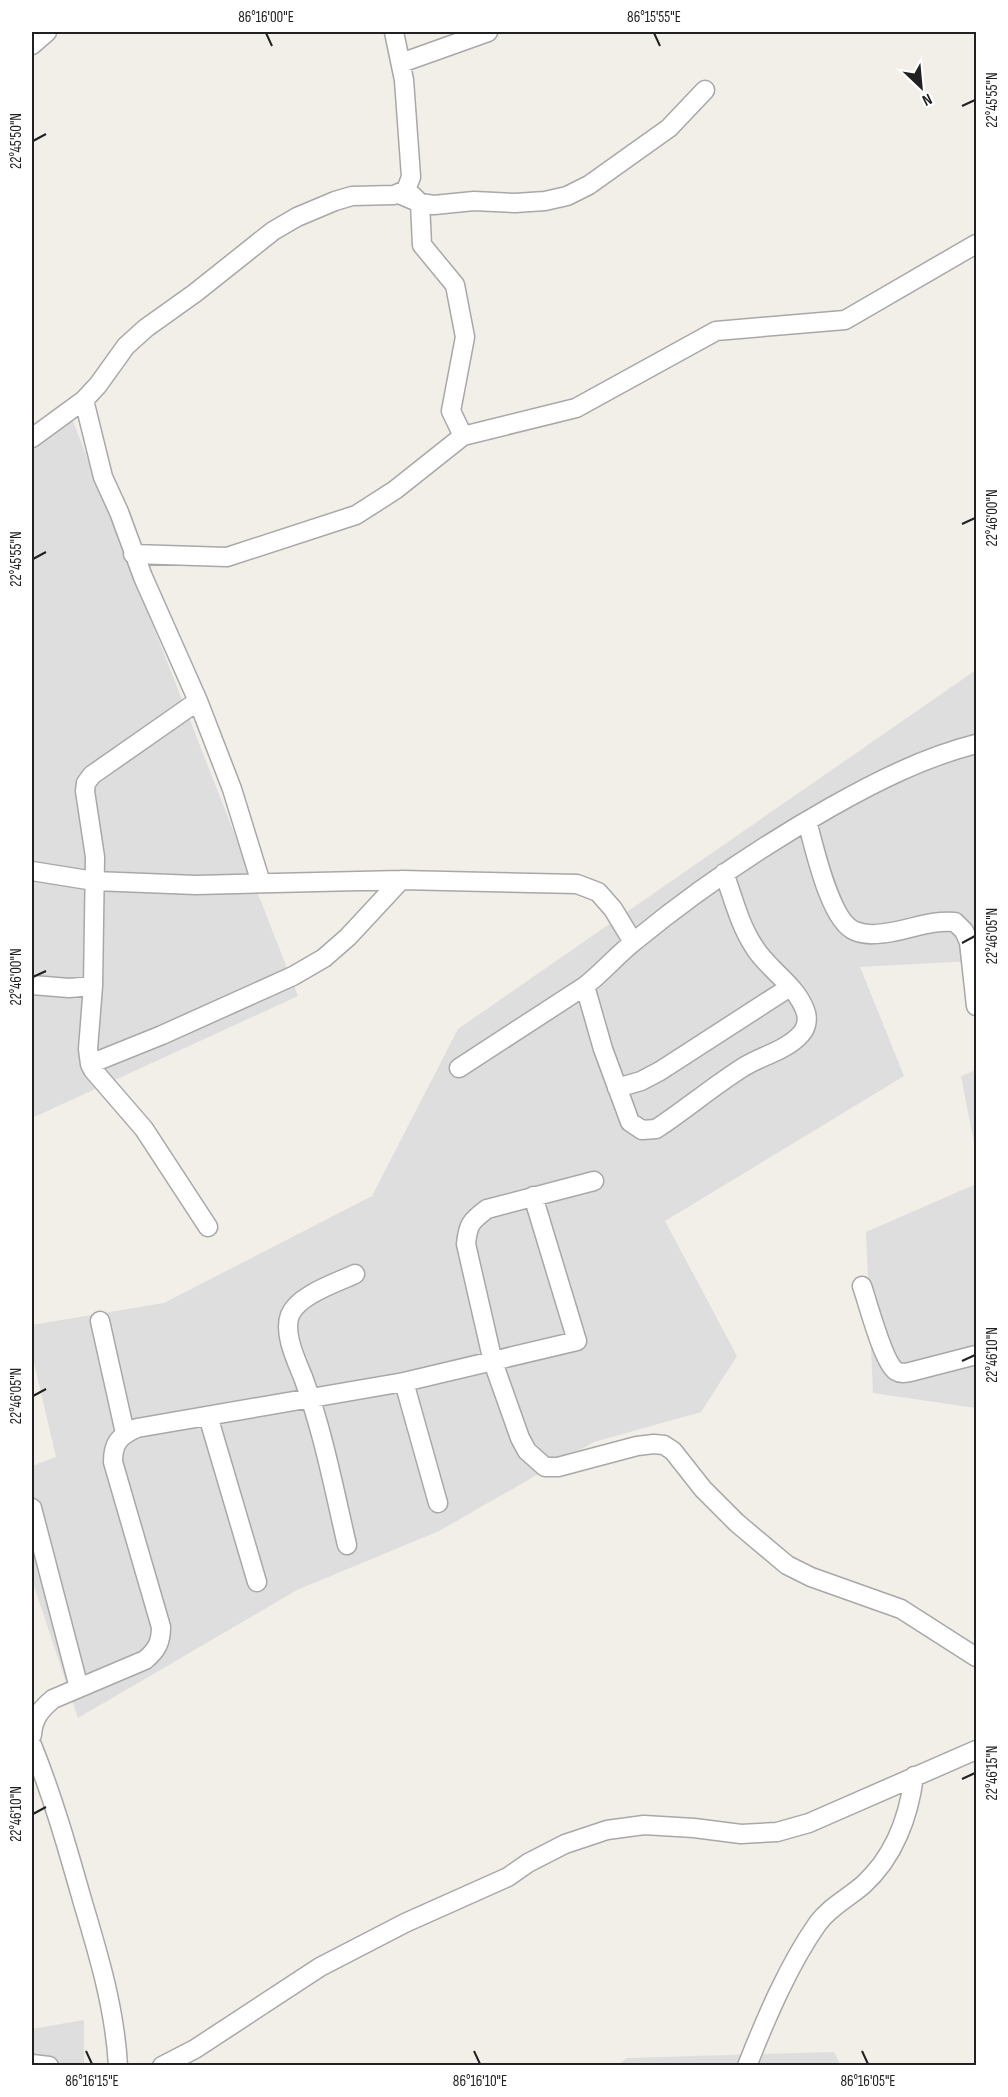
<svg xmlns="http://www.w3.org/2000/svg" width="1008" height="2097" viewBox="0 0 1008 2097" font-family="'Sofia Sans Condensed',sans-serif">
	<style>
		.residential { fill: #dfdede }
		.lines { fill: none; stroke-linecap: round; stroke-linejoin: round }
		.minor-casing { stroke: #a8a8a8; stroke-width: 21 }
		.minor { stroke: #fff; stroke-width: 18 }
		.ticks { fill: none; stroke: #212121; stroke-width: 2 }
		.neatline { fill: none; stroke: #212121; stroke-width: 2 }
		.ticks-label { font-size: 15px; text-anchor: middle; fill: #212121 }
	</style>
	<rect width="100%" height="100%" fill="#f2eee8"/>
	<!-- residential -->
	<path class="residential" d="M65,401L298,996L32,1118V430Z
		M976,670V971L972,961L860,967L904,1076L665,1221L737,1356L701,1412L594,1442L439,1531L297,1590L78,1718L32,1580V1466L56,1457L32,1354V1325L164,1303L372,1196L458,1029Z
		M976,1070V1153L961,1076Z
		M976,1184V1408L873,1393L866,1232Z
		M84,2020V2065L32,2066V2029Z
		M834,2052L840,2065L616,2066L627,2058Z"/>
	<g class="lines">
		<defs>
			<path id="minor" d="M32,45L47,32
				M401,63L488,32
				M399,194L420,203L434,205L474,201L515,203L545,201L567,196L589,185L669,128L705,90
				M412,195L420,203L422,245L455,285L465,337L451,411L463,436
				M84,400L103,477L119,512L143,577L198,701L232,789L261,883
				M32,438L84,400L98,385L126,346L146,328L195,293L273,231L297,217L335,201L352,196L394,195L406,190L411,177L410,163L404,80L394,32
				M133,554L227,557L356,515L395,490L463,436L576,408L716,331L845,320L976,244
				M198,701L92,775L86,783L85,791L95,857L93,986L88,1049L90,1064L93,1070L144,1129L208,1227
				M807,821C814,846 830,922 855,931C867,936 880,934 892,932C915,928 931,920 955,922L964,931L969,942L976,1006
				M32,871L94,881L196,885L401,880L577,884L598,892L613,909L633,942
				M32,985L69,988L93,986
				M585,986L603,1049L630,1122L642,1130L656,1129C685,1110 712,1087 742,1068C760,1056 786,1051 801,1034C806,1029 808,1020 806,1013C797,984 767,970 753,945C739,923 733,897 724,873
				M90,1064L162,1035L293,976L324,958L348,937L401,880
				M459,1068L585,986C603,972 618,954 636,940C697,890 762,846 831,807C877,781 925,757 976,744
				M617,1088L641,1081L660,1071L790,987
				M594,1181L487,1209C471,1221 468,1224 466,1244L493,1362L520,1438L527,1451L545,1467H558L637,1446L654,1444L664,1445L673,1451L703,1489L737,1523L787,1565L811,1577L901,1609L976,1657
				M862,1286C868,1303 883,1362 896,1371C901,1374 905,1373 910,1372L976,1355
				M100,1321L125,1433
				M404,1382L438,1503
				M208,1416L257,1582
				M32,1508L79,1688
				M347,1545C334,1489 323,1431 303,1377C296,1360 283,1333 290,1315C298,1295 336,1283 355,1274
				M32,1735C33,1718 41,1709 53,1699L145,1660C157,1650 161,1642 161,1627L113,1462C113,1443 119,1436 137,1428L404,1382L577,1341L533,1196
				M32,1745C53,1797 68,1850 83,1903C99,1956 115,2010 118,2066
				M32,2064L49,2066
				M162,2066L195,2049L320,1967L405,1923L508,1877L528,1863L565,1844L607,1830L644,1825L694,1828L741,1834L777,1832L809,1823L976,1750
				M747,2066C766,2018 789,1964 818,1923C831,1906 848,1898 863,1885C894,1857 909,1816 914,1776"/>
		</defs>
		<!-- minor casing -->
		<use href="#minor" class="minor-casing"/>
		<!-- minor -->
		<use href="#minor" class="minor"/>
	</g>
	<!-- ticks -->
	<path class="ticks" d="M266,33L272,46M654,33L660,46M962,106L975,100M33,141L46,134M962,524L975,518M33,559L46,552M962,943L975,936M33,977L46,971M962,1361L975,1355M33,1396L46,1389M962,1779L975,1773M33,1814L46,1807M86,2051L92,2064M474,2051L480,2064M862,2051L868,2064"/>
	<!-- border -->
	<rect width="1008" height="2097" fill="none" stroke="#ffffff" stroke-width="66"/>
	<!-- north arrow -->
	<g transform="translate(921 87) rotate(154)" stroke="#ffffff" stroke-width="4.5" paint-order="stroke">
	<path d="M0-4.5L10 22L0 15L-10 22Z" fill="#212121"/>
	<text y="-9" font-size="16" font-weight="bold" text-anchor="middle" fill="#212121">N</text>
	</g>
	<rect x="33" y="33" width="942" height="2031" class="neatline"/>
	<g class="ticks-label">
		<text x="266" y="22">86°16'00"E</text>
		<text x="654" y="22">86°15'55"E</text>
		<text transform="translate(992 100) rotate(-90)" y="5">22°45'55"N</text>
		<text transform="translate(16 141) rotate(-90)" y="5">22°45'50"N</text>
		<text transform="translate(992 518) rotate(-90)" y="5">22°46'00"N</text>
		<text transform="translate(16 559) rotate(-90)" y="5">22°45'55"N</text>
		<text transform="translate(992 936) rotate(-90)" y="5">22°46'05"N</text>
		<text transform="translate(16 977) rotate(-90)" y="5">22°46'00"N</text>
		<text transform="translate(992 1355) rotate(-90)" y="5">22°46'10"N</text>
		<text transform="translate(16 1396) rotate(-90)" y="5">22°46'05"N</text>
		<text transform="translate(992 1773) rotate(-90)" y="5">22°46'15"N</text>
		<text transform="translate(16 1814) rotate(-90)" y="5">22°46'10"N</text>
		<text x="92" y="2086">86°16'15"E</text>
		<text x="480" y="2086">86°16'10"E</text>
		<text x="868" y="2086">86°16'05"E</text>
	</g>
</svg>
